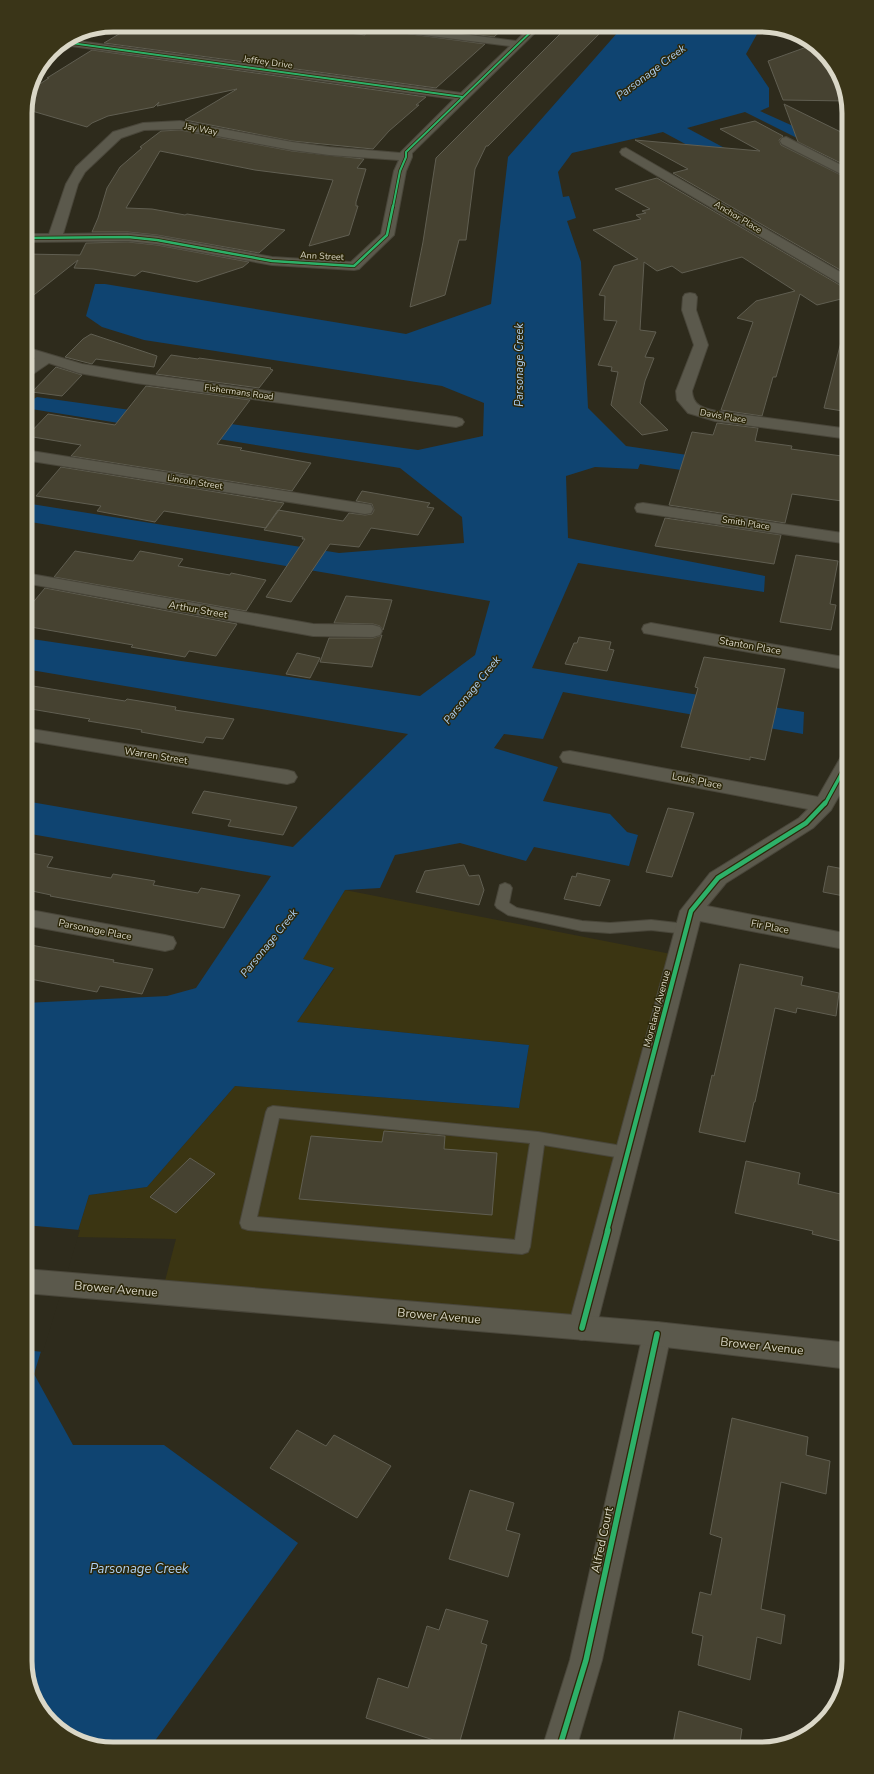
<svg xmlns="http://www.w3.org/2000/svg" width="874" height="1774" viewBox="0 0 874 1774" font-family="'Nunito Sans',sans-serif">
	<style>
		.built { fill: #3b3512 }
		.water { fill: #0f4471 }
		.pier { fill: #2e2b1c }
		.building { fill: #464231; stroke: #605e51 }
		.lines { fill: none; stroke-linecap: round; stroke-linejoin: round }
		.lane-casing { stroke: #49463a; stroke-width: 2 }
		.street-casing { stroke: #49463a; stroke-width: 2 }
		.secondary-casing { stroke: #49463a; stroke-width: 2 }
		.lane { fill: #5b594c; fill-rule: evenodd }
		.street { fill: #5b594c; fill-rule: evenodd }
		.secondary { fill: #5b594c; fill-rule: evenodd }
		.cycleway-far4-casing { stroke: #2c2709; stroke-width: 3.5 }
		.cycleway-far3-casing { stroke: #2c2709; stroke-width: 4 }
		.cycleway-far2-casing { stroke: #2c2709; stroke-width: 5.5 }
		.cycleway-far1-casing { stroke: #2c2709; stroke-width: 7 }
		.cycleway-casing { stroke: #2c2709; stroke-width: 8 }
		.cycleway-far4 { stroke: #2db169; stroke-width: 2 }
		.cycleway-far3 { stroke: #2db169; stroke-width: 2.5 }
		.cycleway-far2 { stroke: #2db169; stroke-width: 3.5 }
		.cycleway-far1 { stroke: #2db169; stroke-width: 4.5 }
		.cycleway { stroke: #2db169; stroke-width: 5.5 }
		.labels { text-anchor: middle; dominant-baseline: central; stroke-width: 3; stroke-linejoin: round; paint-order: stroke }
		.far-street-label { font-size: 9px; fill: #dad7c7; stroke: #2c2709 }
		.street-label { font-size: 10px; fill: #dad7c7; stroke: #2c2709 }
		.water-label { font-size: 11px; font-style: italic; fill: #add0f4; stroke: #2c2709 }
		.near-street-label { font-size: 12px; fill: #dad7c7; stroke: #2c2709 }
		.near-water-label { font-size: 13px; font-style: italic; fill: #add0f4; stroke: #2c2709 }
		.rim { fill: none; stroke: #dad7c7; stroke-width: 5 }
	</style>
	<rect width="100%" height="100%" fill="#2e2b1c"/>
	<!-- built -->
	<path class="built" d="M345,890L671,954L572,1337L160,1300L176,1239L76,1237L89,1195L147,1187L235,1086L519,1108L529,1045L297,1022L334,969L302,959Z"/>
	<!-- water -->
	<path class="water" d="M640,25H762L746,54L769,88V107L760,111L822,139L817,148L745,112L687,128L849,214V232L663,132L572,153L558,172L563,197L569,196L576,218L567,221L581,262L588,408L626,446L811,473L806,488L640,464L638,469L595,467L566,476L568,538L765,576L764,592L578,563L532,668L804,712L803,734L563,692L543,739L504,734L494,748L558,767L543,801L610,814L627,832L638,835L629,866L534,847L526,861L460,843L395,855L380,888L345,890L303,959L334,968L297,1022L529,1045L519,1108L235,1086L147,1187L89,1195L34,1374L73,1445H164L298,1543L149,1749H107L64,1734L32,1694L25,1661V1003L167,996L196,988L271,876L25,833V801L293,847L408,734L25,669V638L420,696L475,655L490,601L25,521V503L339,553L464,543L462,517L400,468L25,408V404L37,397L418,450L483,436L484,403L442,386L144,340L102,327L86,316L95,284H105L406,334L491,304L508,157L618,32H629Z"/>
	<!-- pier -->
	<path class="pier" d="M25,1225L80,1230L43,1352L25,1350Z"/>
	<!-- building -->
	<path class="building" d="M134,25H286L365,35L366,28L485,44L436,88L104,43Z
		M405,25H507L494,37Z
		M569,25H608L488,146H486L475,169L466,240H459L445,295L410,307L423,242L436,158Z
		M815,44L842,80L847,101L783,100L768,61Z
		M92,50L426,97L416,105H419L389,131L373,149L292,141L185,120L237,89L157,106L159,102L154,107L108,116L92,123L87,127L25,109L29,91L49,78H47Z
		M784,104L849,136V167L798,142Z
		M755,121L783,136L779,140L781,145L849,179V275L673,173L688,169L635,140L760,151L720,129Z
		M180,130L292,151L364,159L357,168L366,169L356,202V206H358L349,235L309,246L333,180L255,170L160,151L126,208L152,209L185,215L187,214L285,230L259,253L157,235L128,232H92L98,218L107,188L120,167L142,148L140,147L161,131Z
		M657,178L843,287L849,288V297L817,305L800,294L776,377H773L762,416L721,410L753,322L737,318L756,301L795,291L742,257L682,273L672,266L657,271L644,262L640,330L656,332L645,357L654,358L645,381L640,403L668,430L642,435L611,405L618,372L611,371L612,367L598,365L617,321L604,320L605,296L599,295L614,266L638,259L593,230L641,219L636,215L646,213L642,211L650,209L615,189Z
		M128,242L157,245L249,262L243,267L197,282L142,271L135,276L93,269L74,268L78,260L25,302V254L80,255L86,243Z
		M91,334L157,356L154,367L96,359L92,364L65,357L83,339Z
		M841,342L849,343V412L824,408Z
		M171,355L198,359L199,358L271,368L270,369L273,370L259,388L156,374Z
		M56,367L82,375L62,396L32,392Z
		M146,386L250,400L217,444L242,448L240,450L311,463L292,491L71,456L81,445L27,436L48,414L115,425Z
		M717,423L758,428L755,441L792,446L791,449L849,457V502L792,494L785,523L669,505L692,432L713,435Z
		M61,467L284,503L266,528L164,511L155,522L97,511L101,506L36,496Z
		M362,491L430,503L427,507L434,508L418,535L371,528L359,547L330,544L291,602L266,597L305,539H302L303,537L264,530L278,510L343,521L349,513L365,515L372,514L374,510L372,504L356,501Z
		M665,518L781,535L774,564L655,546Z
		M75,551L133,561L140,551L183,559L178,566L230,575L231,573L266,580L246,611L54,577Z
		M796,555L838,561L830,604L836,605L831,630L780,622Z
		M45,588L237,624L216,656L189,651L185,657L131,647L133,645L25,626V612Z
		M346,596L392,600L383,630L380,626L373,624L334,623Z
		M382,635L372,667L320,662L329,638H373Z
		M579,637L611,642L609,649L614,650L607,671L565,664L574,643H577Z
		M297,653L320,658L310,678L286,674Z
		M704,657L785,669L765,760L750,757V760L681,747L698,688L695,687Z
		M33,686L125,701L127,699L158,704L176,707L175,710L234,719L223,739L206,737L203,743L141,732L142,730L88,721L90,719L25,708V697Z
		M204,791L297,807L283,835L228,826L231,820L192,813Z
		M668,808L694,813L672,877L646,872Z
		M25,852L53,857L47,867L111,878L113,874L155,881L153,885L198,893L201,888L240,895L224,928L50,896L51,895L32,891L25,904Z
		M464,865L469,876L479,875L484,890L479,905L416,892L425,871Z
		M828,866L849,870V897L823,892Z
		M577,873L610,880L600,906L564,899L572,876L576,877Z
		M25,944L114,960L113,962L153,969L142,994L100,986L97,992L25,978Z
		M740,964L803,977L801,985L839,993L836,1016L797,1008L796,1013L775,1008L755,1102H754L745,1142L699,1132L712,1075L714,1076Z
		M384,1131L445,1136L444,1149L497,1153L492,1215L299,1199L311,1136L382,1142Z
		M190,1158L215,1174L176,1213L150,1197Z
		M746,1161L800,1173L798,1184L849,1196V1243L812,1234L813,1231L735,1213Z
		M732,1418L808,1437L806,1455L830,1461L826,1494L781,1482L761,1609L785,1615L781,1644L757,1637L750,1680L698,1665L703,1636L692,1633L700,1592L711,1595L722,1538L710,1534Z
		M297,1430L326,1446L334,1435L391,1466L357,1518L270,1468Z
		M470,1490L514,1503L506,1530L520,1534L508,1577L449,1559Z
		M446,1609L488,1621L481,1643L487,1645L458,1748L366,1718L378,1678L408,1688L427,1626L439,1630Z
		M679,1711L742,1729L739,1749H672Z"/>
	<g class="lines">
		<defs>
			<path id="lane" d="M505,883L510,885L512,888L509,903L517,908L582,921L610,923L651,920L686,924L691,926L693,929L691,932L686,934L651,930L610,933L582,931L508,915L497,908L495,905L500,885Z
				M273,1106L538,1132L628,1147L633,1149L636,1153L633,1157L628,1159L544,1145L530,1247L528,1252L522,1254L248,1230L242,1228L240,1223L266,1112L268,1108ZM279,1118L530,1143L515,1240L257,1217Z"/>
			<path id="street" d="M363,25H393L516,41L532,25H543L412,153V157L406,171L394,235L359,269L354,270L272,265L157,244L128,241L25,242V234H49L66,184L76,167L113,132L143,123L180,121L292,142L329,147L400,153L454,99L71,46L66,43L67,41L71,40L461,93L510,46L368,28ZM180,129L292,150L329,155L399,160L394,171L381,234L351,262L272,257L157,236L128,233L63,234L78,184L85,172L121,138L144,130Z
				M849,113V120L845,119L842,116L844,114Z
				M786,137L849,169V178L782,144L780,141L782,138Z
				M626,148L849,277V287L844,286L622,155L620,152L622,149Z
				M690,293L695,294L697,297L696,310L708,345L692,391C693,406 703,408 716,411L849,429V439L715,421L688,413L677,400L676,391L694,345L682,310L683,297L685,294Z
				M25,347L82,364L136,373L456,417L462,419L464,422L462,425L456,427L136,383L79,373L49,363L30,376L25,377V366L35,358L25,356Z
				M25,450L365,504L371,505L373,509L371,513L365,514L25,460Z
				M643,503L849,534V544L637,512L635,508L637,504Z
				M25,573L313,624L373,625L380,627L382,631L380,635L373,637L313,636L25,583Z
				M651,623L849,658V670L644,633L642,629L644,625Z
				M25,728L287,770L294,772L297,777L294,782L287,784L25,740Z
				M570,751L818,797L842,755L849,753V778L831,810L813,828L726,883L707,906L849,934V950L700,921L596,1328L592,1337L582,1340L572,1337L568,1328L680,911L710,873L799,818L808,809L563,762L560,757L563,752Z
				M25,909L165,935L173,937L176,943L173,949L165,951L25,925Z
				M657,1322L667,1325L671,1334L602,1660L576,1749H542L570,1660L643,1334L647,1325Z"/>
			<path id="secondary" d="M96,28L95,31L50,60L44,61L51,51L80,32Z
				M25,1269L657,1322L849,1343V1369L657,1346L25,1293Z"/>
		</defs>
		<!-- lane casing -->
		<use href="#lane" class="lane-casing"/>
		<!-- street casing -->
		<use href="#street" class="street-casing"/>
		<!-- secondary casing -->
		<use href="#secondary" class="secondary-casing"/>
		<!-- lane -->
		<use href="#lane" class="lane"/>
		<!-- street -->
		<use href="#street" class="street"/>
		<!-- secondary -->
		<use href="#secondary" class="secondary"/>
		<defs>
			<path id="cycleway-far4" d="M71,43L463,97
				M393,207L400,171L406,157V152L538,25"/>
			<path id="cycleway-far3" d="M25,238L128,237L157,240L272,261L354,266L387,235L393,206"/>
			<path id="cycleway-far2" d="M825,804L849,760"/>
			<path id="cycleway-far1" d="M607,1231L691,911L718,878L806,823L825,803"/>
			<path id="cycleway" d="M582,1328L608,1230
				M559,1749L586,1660L657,1334"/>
		</defs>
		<!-- cycleway-far4 casing -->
		<use href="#cycleway-far4" class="cycleway-far4-casing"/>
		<!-- cycleway-far3 casing -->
		<use href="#cycleway-far3" class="cycleway-far3-casing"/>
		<!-- cycleway-far2 casing -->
		<use href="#cycleway-far2" class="cycleway-far2-casing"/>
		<!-- cycleway-far1 casing -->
		<use href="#cycleway-far1" class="cycleway-far1-casing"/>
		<!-- cycleway casing -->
		<use href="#cycleway" class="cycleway-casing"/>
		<!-- cycleway-far4 -->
		<use href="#cycleway-far4" class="cycleway-far4"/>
		<!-- cycleway-far3 -->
		<use href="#cycleway-far3" class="cycleway-far3"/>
		<!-- cycleway-far2 -->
		<use href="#cycleway-far2" class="cycleway-far2"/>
		<!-- cycleway-far1 -->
		<use href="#cycleway-far1" class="cycleway-far1"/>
		<!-- cycleway -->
		<use href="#cycleway" class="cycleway"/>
	</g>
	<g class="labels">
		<!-- far-street labels -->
		<g class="far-street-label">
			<text transform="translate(268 62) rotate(8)">Jeffrey Drive</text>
			<text transform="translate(201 129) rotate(11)">Jay Way</text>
			<text transform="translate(738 217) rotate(31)">Anchor Place</text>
			<text transform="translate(322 256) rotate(3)">Ann Street</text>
			<text transform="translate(239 392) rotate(8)">Fishermans Road</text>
			<text transform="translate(723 416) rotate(10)">Davis Place</text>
			<text transform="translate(195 482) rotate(9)">Lincoln Street</text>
			<text transform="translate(746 523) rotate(9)">Smith Place</text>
		</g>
		<!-- street labels -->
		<g class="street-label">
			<text transform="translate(198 610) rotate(10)">Arthur Street</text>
			<text transform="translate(750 646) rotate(10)">Stanton Place</text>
			<text transform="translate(156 756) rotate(9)">Warren Street</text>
			<text transform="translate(697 781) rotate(11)">Louis Place</text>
			<text transform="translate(770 927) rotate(11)">Fir Place</text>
			<text transform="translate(95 930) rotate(11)">Parsonage Place</text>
			<text transform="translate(657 1009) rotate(-75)">Moreland Avenue</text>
		</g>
		<!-- water labels -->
		<g class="water-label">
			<text transform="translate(651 72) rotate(-37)">Parsonage Creek</text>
			<text transform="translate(519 365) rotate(-90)">Parsonage Creek</text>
			<text transform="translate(472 690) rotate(-51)">Parsonage Creek</text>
			<text transform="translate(269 943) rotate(-51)">Parsonage Creek</text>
		</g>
		<!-- near-street labels -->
		<g class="near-street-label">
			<text transform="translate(116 1289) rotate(5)">Brower Avenue</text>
			<text transform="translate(439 1316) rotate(5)">Brower Avenue</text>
			<text transform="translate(762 1346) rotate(6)">Brower Avenue</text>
			<text transform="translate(602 1540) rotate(-78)">Alfred Court</text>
		</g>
		<!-- near-water labels -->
		<g class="near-water-label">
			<text x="139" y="1569">Parsonage Creek</text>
		</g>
	</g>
	<!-- crop -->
	<path d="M0 0H874V1774H0ZM113 32H761A81 81 0 0 1 842 113V1661A81 81 0 0 1 761 1742H113A81 81 0 0 1 32 1661V113A81 81 0 0 1 113 32Z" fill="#3a3518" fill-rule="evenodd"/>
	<path class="rim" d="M113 32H761A81 81 0 0 1 842 113V1661A81 81 0 0 1 761 1742H113A81 81 0 0 1 32 1661V113A81 81 0 0 1 113 32Z"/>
</svg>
